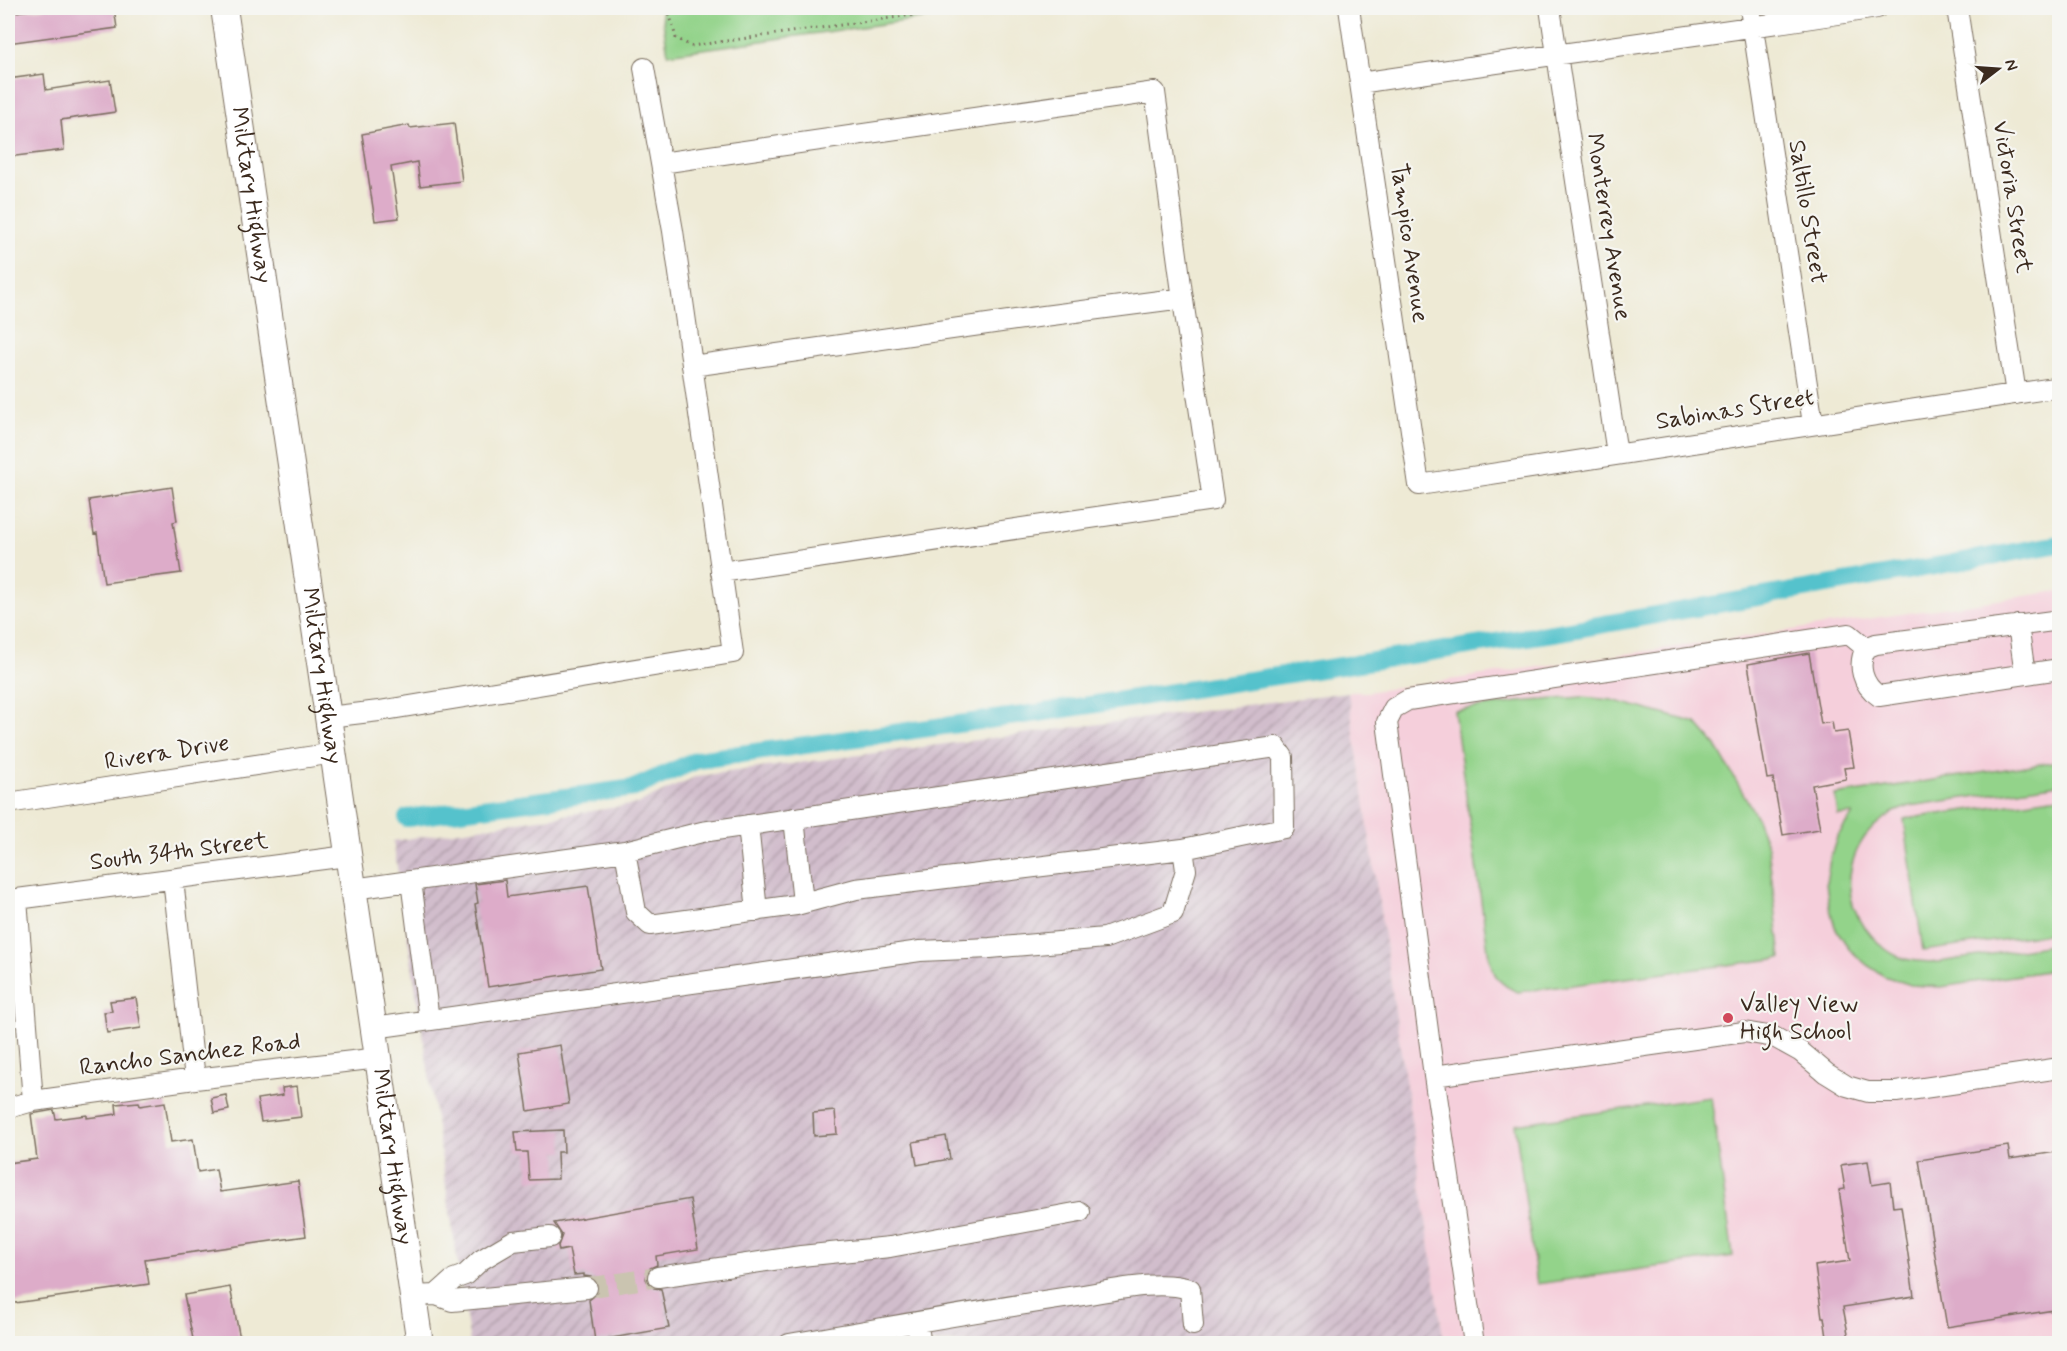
<svg xmlns="http://www.w3.org/2000/svg" width="2067" height="1351" viewBox="0 0 2067 1351" font-family="Mynerve,sans-serif">
	<style>
		.built { fill: #f5cfdb }
		.industrial { fill: url(#industrial-furrows) }
		.green { fill: #93d38a; stroke: #677e54; stroke-width: 1.5 }
		.lines { fill: none; stroke-linecap: round; stroke-linejoin: round }
		.canal { stroke: #55c2cc; stroke-width: 18 }
		.building { fill: #ddacc9 }
		.minor-tunnel { stroke: #cac4b0; stroke-width: 20; stroke-dasharray: 20 10; stroke-linecap: butt }
		.minor-casing { stroke: #7a6d5e; stroke-width: 22 }
		.major-casing { stroke: #7a6d5e; stroke-width: 28 }
		.path { stroke: #7a6d5e; stroke-width: 3; stroke-dasharray: 1.5 4.5; stroke-linecap: butt }
		.minor { stroke: #fff; stroke-width: 20 }
		.major { stroke: #fff; stroke-width: 26 }
		.poi-dot { fill: #d1495b; stroke: #f6f6f2; stroke-width: 2 }
		.labels { text-anchor: middle; dominant-baseline: central; stroke-width: 4.5; stroke-linejoin: round; paint-order: stroke }
		.street-label { font-size: 24px; fill: #3b2a1e; stroke: #f6f6f2 }
		.poi-label { font-size: 24px; fill: #3b2a1e; stroke: #f6f6f2; text-anchor: start }
	</style>
	<defs>
		<pattern id="industrial-furrows" width="10" height="10" patternUnits="userSpaceOnUse" patternTransform="scale(1.5)"><rect width="10" height="10" fill="#d1bdcc"/><path d="M-1 1l2-2M0 10L10 0M9 11l2-2" fill="none" stroke="#ab9aa5"/></pattern>
	</defs>
	<rect width="100%" height="100%" fill="#f6f6f2"/>
	<filter id="ink" filterUnits="userSpaceOnUse"><feTurbulence type="fractalNoise" baseFrequency=".0167" numOctaves="2"/><feDisplacementMap in="SourceGraphic" scale="12" xChannelSelector="R" yChannelSelector="G"/><feConvolveMatrix kernelMatrix="1 2 1 2 8 2 1 2 1" color-interpolation-filters="sRGB"/></filter>
	<filter id="wash" filterUnits="userSpaceOnUse"><feTurbulence type="fractalNoise" baseFrequency=".008" numOctaves="4" result="noise"/><feDisplacementMap in="SourceGraphic" scale="24" xChannelSelector="R" yChannelSelector="G"/><feGaussianBlur stdDeviation="1.35" result="paint"/><feColorMatrix in="noise" values="0 0 0 0 0 0 0 0 0 0 0 0 0 0 0 0 0 1.4 0 .05"/><feComposite in="paint" operator="in"/></filter>
	<g filter="url(#wash)">
		<rect width="100%" height="100%" fill="#eeead5"/>
		<!-- built -->
		<path class="built" d="M2059,591V1343H1444L1348,692H1367Z"/>
		<!-- industrial -->
		<path class="industrial" d="M1348,692L1444,1343H470L393,841L637,804L697,776Z"/>
		<!-- green -->
		<path class="green" d="M661,8H998L668,54Z
			M1582,697L1612,700L1696,723L1716,746L1755,814L1768,847L1781,958L1518,992C1500,985 1493,976 1489,957L1454,711L1518,702Z
			M2059,761V784L1910,806C1903,809 1895,811 1889,815C1850,840 1837,888 1864,926C1873,939 1887,953 1902,958C1914,962 1927,962 1939,962L2059,944V969L1941,987L1911,985L1884,976L1867,965L1849,949L1835,927L1829,905L1826,883L1830,859L1837,837L1853,814L1838,815L1835,795Z
			M2059,797V932L1923,951L1904,819Z
			M1711,1097L1733,1256L1537,1284L1515,1124Z"/>
		<g class="lines">
			<!-- canal -->
			<path class="canal" d="M407,818L634,788L697,760L1038,713L1559,632L2060,544"/>
		</g>
		<g id="blocks">
			<!-- building -->
			<path class="building" d="M44,8H114L117,28L8,43V13Z
				M44,74L46,90L110,80L115,112L61,120L64,150L8,157V79Z
				M454,123L462,181L420,186L417,162L391,167L399,218L375,221L362,134L409,125L410,128Z
				M172,487L177,521L173,522L181,573L104,583L97,533L94,534L89,500Z
				M1809,653L1821,724L1832,722L1834,733L1848,731L1854,767L1844,768L1846,779L1812,785L1820,829L1783,835L1773,778L1767,779L1748,664Z
				M505,880L507,897L588,886L601,969L488,987L475,904L478,903L475,884Z
				M136,998L141,1028L107,1033L104,1012L112,1011L110,1001Z
				M560,1045L569,1104L528,1111L519,1052Z
				M297,1086L301,1117L261,1122L257,1099L283,1095L282,1088Z
				M226,1095L229,1110L214,1113L211,1098Z
				M139,1102L140,1106L165,1102L171,1142L193,1139L198,1172L216,1169L220,1192L298,1181L306,1236L145,1259L149,1284L8,1304V1163L37,1159L31,1114L54,1110L56,1119L87,1115V1118L117,1114L116,1104Z
				M835,1111L837,1134L814,1136L813,1113Z
				M563,1130L564,1152H557L558,1179L529,1180L527,1152H517L515,1132Z
				M946,1136L950,1159L917,1165L913,1142Z
				M2008,1146L2010,1159L2056,1152L2060,1176V1309L1947,1327L1919,1160Z
				M1868,1161L1872,1185L1890,1182L1893,1207L1901,1206L1914,1296L1843,1307L1850,1344H1828L1824,1317H1822L1815,1266L1850,1261L1839,1190L1845,1189L1841,1165Z
				M690,1199L698,1249L656,1256L657,1265L650,1268L647,1273L646,1279L649,1285L654,1288L661,1289L669,1328L595,1341L589,1300L598,1293L599,1286L596,1281L591,1277L584,1276V1274L574,1275L569,1249L559,1251L558,1246L562,1235L554,1223Z
				M230,1287L241,1344H194L184,1295Z"/>
		</g>
	</g>
	<g filter="url(#ink)">
		<use href="#blocks" fill-opacity="0" stroke="#7a6d5e" stroke-width="1.5"/>
		<g class="lines">
			<!-- minor-tunnel -->
			<path class="minor-tunnel" d="M587,1288L658,1277"/>
			<defs>
				<path id="minor" d="M1349,8L1419,485L2060,387
					M1550,8L1617,454
					M1750,8L1813,424
					M1957,8L2016,394
					M1360,83C1532,57 1705,35 1877,8
					M661,163L1155,92L1184,307L1213,500L721,572
					M692,366L1044,316L1183,298
					M2060,620L1876,644L1866,648C1857,665 1862,685 1879,696L2060,669
					M2018,625L2025,674
					M328,717L379,711L733,653L673,231L644,68
					M8,803L334,753
					M794,818L803,903
					M748,825L757,911
					M625,851L636,912L650,925L796,905L856,889L1183,849
					M173,879L195,1079
					M411,881L429,1020
					M353,889L625,851L702,832L1276,747L1283,757L1284,828L1183,849L1186,870L1173,913L1105,938L990,948L920,951L374,1028
					M1434,1076L1744,1032L1774,1037L1801,1052L1826,1073L1847,1086L1868,1092H1896L2060,1068
					M33,1101L17,899L347,856
					M8,1108L33,1101L195,1079L379,1058
					M658,1277L801,1256L890,1247L1080,1212
					M436,1295L454,1279L465,1275L481,1260L513,1241L550,1237
					M412,1296L436,1295L452,1301L587,1288
					M917,1322L921,1344
					M789,1344C885,1328 981,1310 1077,1296C1111,1291 1157,1279 1190,1289L1193,1325
					M1474,1344L1434,1076L1387,722L1394,708L1408,700L1849,634L1866,648"/>
				<g id="major">
					<path id="s1" d="M224,8L420,1344"/>
				</g>
			</defs>
			<!-- minor casing -->
			<use href="#minor" class="minor-casing"/>
			<!-- major casing -->
			<use href="#major" class="major-casing"/>
			<!-- path -->
			<path class="path" d="M668,8L676,38L691,46L962,8"/>
			<!-- minor -->
			<use href="#minor" class="minor"/>
			<!-- major -->
			<use href="#major" class="major"/>
		</g>
	</g>
	<!-- markers -->
	<circle class="poi-dot" cx="1728" cy="1018" r="6"/>
	<g class="labels">
		<!-- street labels -->
		<g class="street-label">
			<text stroke="none"><textPath href="#s1" startOffset="189">Military Highway</textPath></text>
			<text transform="translate(2012 197) rotate(81)">Victoria Street</text>
			<text transform="translate(1807 212) rotate(81)">Saltillo Street</text>
			<text transform="translate(1608 227) rotate(81)">Monterrey Avenue</text>
			<text transform="translate(1409 243) rotate(82)">Tampico Avenue</text>
			<text transform="translate(1735 410) rotate(-9)">Sabinas Street</text>
			<text stroke="none"><textPath href="#s1" startOffset="675">Military Highway</textPath></text>
			<text transform="translate(167 753) rotate(-9)">Rivera Drive</text>
			<text transform="translate(179 852) rotate(-7)">South 34th Street</text>
			<text transform="translate(190 1055) rotate(-7)">Rancho Sanchez Road</text>
			<text stroke="none"><textPath href="#s1" startOffset="1161">Military Highway</textPath></text>
		</g>
		<!-- poi labels -->
		<g class="poi-label">
			<text x="1740" y="1004">Valley View<tspan x="1740" dy="28">High School</tspan></text>
		</g>
	</g>
	<!-- margin -->
	<rect width="2067" height="1351" fill="none" stroke="#f6f6f2" stroke-width="30"/>
	<!-- north arrow -->
	<g transform="translate(1998 69) rotate(73)" stroke="#f6f6f2" stroke-width="4.5" paint-order="stroke">
	<path d="M0-4.5L10 22L0 15L-10 22Z" fill="#3b2a1e"/>
	<text y="-9" font-size="16" font-weight="bold" text-anchor="middle" fill="#3b2a1e">N</text>
	</g>
</svg>
